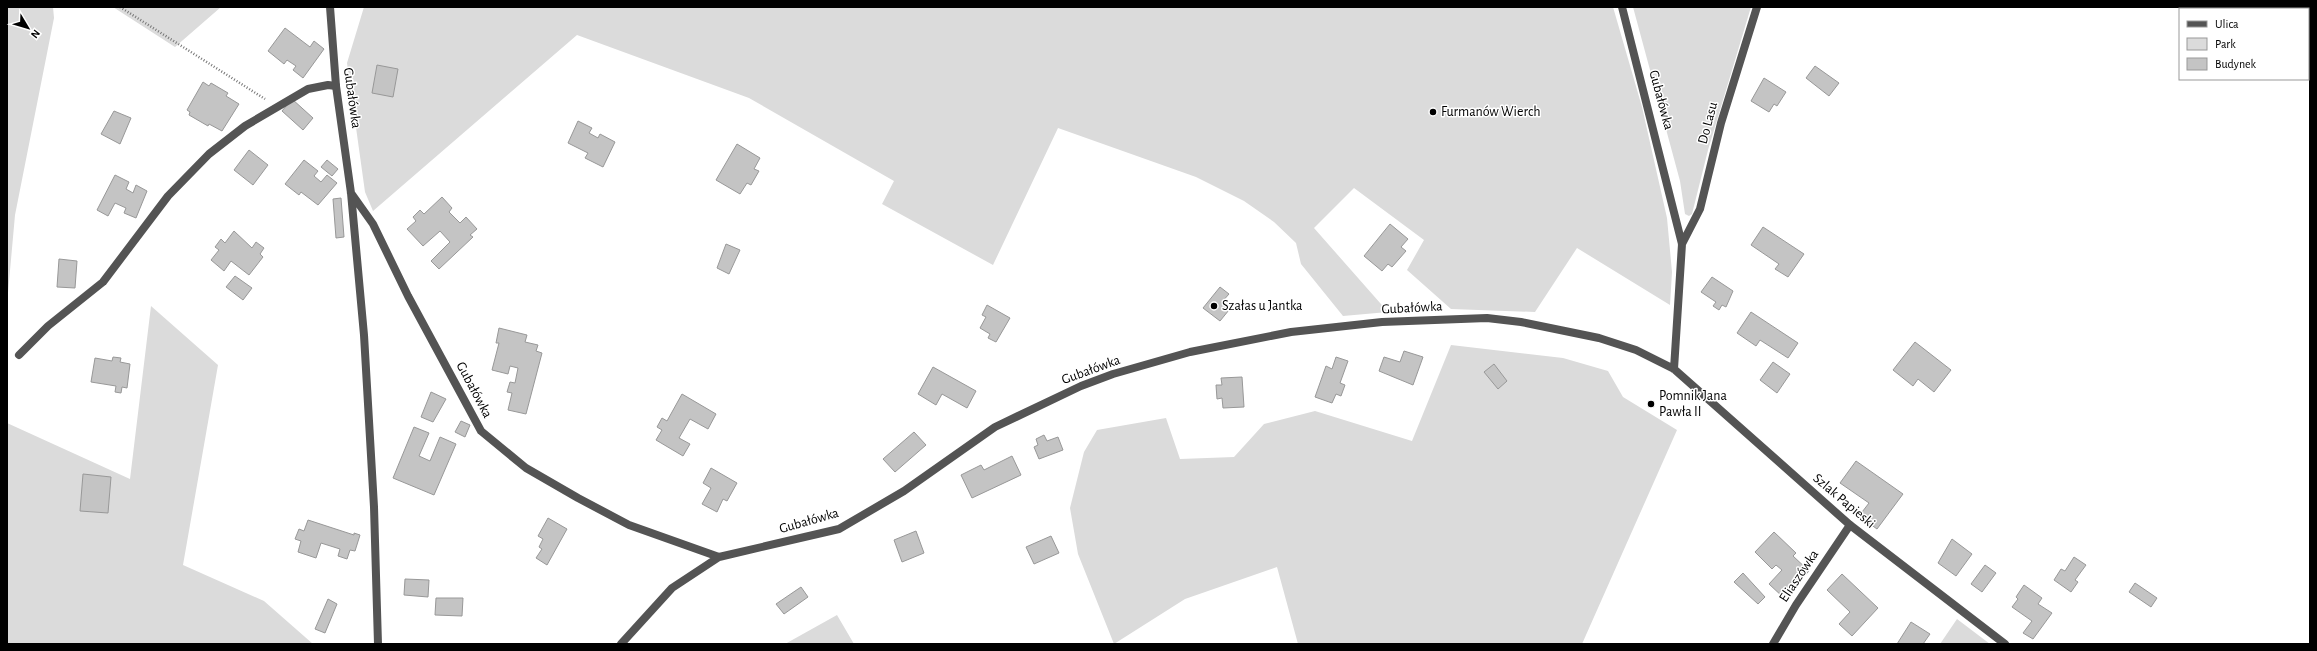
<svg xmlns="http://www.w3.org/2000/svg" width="2317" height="651" viewBox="0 0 2317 651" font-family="'Alegreya Sans',sans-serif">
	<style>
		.green { fill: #dbdbdb }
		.building { fill: #c4c4c4; stroke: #989898 }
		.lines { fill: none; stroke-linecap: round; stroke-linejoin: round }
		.path { stroke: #767676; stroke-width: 2.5; stroke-dasharray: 1 2; stroke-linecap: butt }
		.lane { stroke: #545454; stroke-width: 8 }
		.street { stroke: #545454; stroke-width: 8 }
		.poi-dot { fill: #000; stroke: #fff; stroke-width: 1.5 }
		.labels { text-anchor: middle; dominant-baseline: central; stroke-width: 3; stroke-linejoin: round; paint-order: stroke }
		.street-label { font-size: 14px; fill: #000; stroke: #fff }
		.poi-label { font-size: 14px; fill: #000; stroke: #fff; text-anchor: start }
	</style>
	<rect width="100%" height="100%" fill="#fff"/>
	<!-- green -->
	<path class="green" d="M7,7H53L54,18L15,215L7,304Z
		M113,7H221L175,47Z
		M364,7H1613L1642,107L1667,218L1672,272L1670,305L1577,248L1535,312L1451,309L1407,270L1424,240L1354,188L1314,228L1388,312L1343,316L1301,264L1296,243L1274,222L1244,201L1196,177L1058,128L993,265L882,204L894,181L749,98L577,35L373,211L365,192L347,63Z
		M1633,7H1751L1708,150L1692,214L1689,216L1685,214L1680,181Z
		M151,306L218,365L183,565L264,601L313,644H7V423L130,479Z
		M1451,345L1563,358L1608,371L1623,397L1677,430L1582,644H1298L1277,567L1185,599L1114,644L1078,554L1070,508L1084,452L1097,430L1166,418L1180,459L1234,457L1264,424L1315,411L1412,441Z
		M837,615L854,644H785Z
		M1957,619L1990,644H1940Z"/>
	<!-- building -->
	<path class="building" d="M285,28L310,47L314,41L324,49L303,78L293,70L296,66L287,60L284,64L268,51Z
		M377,65L398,69L393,97L372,93Z
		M1815,66L1839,83L1829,96L1806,78Z
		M1764,78L1786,92L1777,106L1774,104L1769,112L1751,101Z
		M203,82L209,86L211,83L228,93L226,96L239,104L222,131L209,124L208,126L189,115L190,112L187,110Z
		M292,99L313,118L303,130L282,111Z
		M114,111L131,118L120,144L101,134Z
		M578,121L592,128L589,133L598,138L600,134L615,142L603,167L585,158L588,153L568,143Z
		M737,144L760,158L754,169L759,171L751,185L747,183L740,194L716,180Z
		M249,150L268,165L253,185L234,170Z
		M304,160L318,171L314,176L321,182L327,175L337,183L318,205L301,192L299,195L285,184Z
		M327,160L338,169L332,176L321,167Z
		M115,175L129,182L126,189L133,193L136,185L147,191L136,218L124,213L126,208L115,203L108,216L97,210Z
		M442,197L452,208L449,212L460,223L466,217L477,229L470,235L473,237L439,269L431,261L450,242L440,231L423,246L407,229L416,221L413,217L420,210L424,214Z
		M341,198L344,237L336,238L333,199Z
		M1390,224L1408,239L1401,247L1406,251L1392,267L1388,264L1382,271L1364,256Z
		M1763,227L1804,254L1788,277L1775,269L1779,264L1751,245Z
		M234,231L252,248L256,242L264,248L260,254L263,257L249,275L231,261L224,271L211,260L219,250L215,247L221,239L225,243Z
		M726,244L740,250L729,274L717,268Z
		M59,259L77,261L75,288L57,287Z
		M235,276L252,288L243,300L226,287Z
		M1712,277L1733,291L1726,307L1722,305L1719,310L1713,306L1716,302L1701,292Z
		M1220,287L1229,294L1221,303L1229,310L1220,321L1203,308Z
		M987,305L1010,318L996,342L988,338L990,334L980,328L986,317L982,315Z
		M1751,312L1798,343L1788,358L1760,340L1756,346L1737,333Z
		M499,328L527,335L525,342L538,345L536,351L542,353L526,414L508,410L512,393L507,392L510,382L515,383L518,368L510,366L508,374L492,370L499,343H496Z
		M1915,342L1951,370L1934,392L1918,379L1913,386L1893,370Z
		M1404,351L1423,357L1413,385L1379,371L1384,357L1400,362Z
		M113,357L121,358L120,362L130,364L127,388L122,387L121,393L115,392L116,386L91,382L95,358L112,361Z
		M1336,357L1348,361L1340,383L1345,385L1341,396L1336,394L1332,403L1315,397L1326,366L1332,369Z
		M1773,362L1790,374L1777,393L1760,380Z
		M1494,364L1507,381L1498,389L1484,372Z
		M933,367L976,391L967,408L942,394L936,405L918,394Z
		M1242,377L1244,407L1223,408L1222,398L1217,399L1216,385H1222L1221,378Z
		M431,392L446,399L433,422L421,417Z
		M682,394L716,414L708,429L690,419L679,438L690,444L683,456L656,440L662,430L657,427L662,418L667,421Z
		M461,421L470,425L465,437L455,432Z
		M414,427L429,433L419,456L430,461L440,437L456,444L434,495L393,478Z
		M914,432L926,445L895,472L883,459Z
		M1044,435L1047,441L1058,437L1063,450L1039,459L1034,447L1038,445L1036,439Z
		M1012,456L1021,475L972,498L961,475L981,465L984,470Z
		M1856,461L1903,494L1877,529L1859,516L1869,503L1840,483Z
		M711,468L737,483L727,501L723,499L717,512L702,504L711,488L703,483Z
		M83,474L111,477L108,513L80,511Z
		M548,518L567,529L547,565L536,558L542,549L539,547L543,539L538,536Z
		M308,520L354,535V533L360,535L355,551L350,550L347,559L338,556L340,549L321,543L316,558L298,552L301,541L295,539L299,529L304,531Z
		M916,531L924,553L902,562L894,540Z
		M1774,532L1796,553L1793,556L1809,571L1784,598L1769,584L1782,570L1776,565L1772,569L1755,552Z
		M1051,536L1059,553L1034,564L1026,547Z
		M1952,539L1972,554L1956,576L1938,563Z
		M2074,557L2086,565L2075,580L2078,582L2071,592L2054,580L2061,569L2065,571Z
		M1985,565L1996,573L1982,592L1971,584Z
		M1743,573L1765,597L1758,604L1734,582Z
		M1842,574L1878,608L1852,636L1839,624L1850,612L1827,590Z
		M405,579L429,580L428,597L404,595Z
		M2135,583L2157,598L2151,607L2129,592Z
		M2024,585L2042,598L2038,604L2052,613L2033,639L2023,633L2032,621L2012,607L2018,599L2016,597Z
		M801,587L808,597L784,614L776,604Z
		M436,598H463L462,616L435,615Z
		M328,599L337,604L325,633L315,629Z
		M1911,622L1930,634L1923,644H1897Z"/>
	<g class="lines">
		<!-- path -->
		<path class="path" d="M120,7L265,99"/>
		<!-- lane -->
		<path class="lane" d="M19,355L48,326L103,282L168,196L209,154L245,126L308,89L328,85L336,86
			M1773,644L1796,605L1850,525"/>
		<!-- street -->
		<path class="street" d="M330,7L336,86L351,193L364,335L374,507L378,644
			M1622,7L1682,244L1674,369
			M351,193L373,224L408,296L481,431L526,468L578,498L629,525L719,557L839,529L904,491L995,427L1081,386L1113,374L1190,352L1291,332L1382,322L1487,318L1521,322L1599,338L1636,350L1674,369L1850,525L2005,644
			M1682,244L1700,209L1721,123L1757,7
			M621,644L672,588L719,557"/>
	</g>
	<!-- markers -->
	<g class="poi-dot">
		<circle cx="1433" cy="112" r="4"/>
		<circle cx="1214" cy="306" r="4"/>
		<circle cx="1651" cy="404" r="4"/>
	</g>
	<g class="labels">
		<!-- street labels -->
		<g class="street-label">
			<text transform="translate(352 98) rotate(82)">Gubałówka</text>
			<text transform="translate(1661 100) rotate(75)">Gubałówka</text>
			<text transform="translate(1708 123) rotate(-75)">Do Lasu</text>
			<text transform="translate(1412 308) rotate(-3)">Gubałówka</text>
			<text transform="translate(1091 370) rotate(-20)">Gubałówka</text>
			<text transform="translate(474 390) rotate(62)">Gubałówka</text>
			<text transform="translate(1844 501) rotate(40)">Szlak Papieski</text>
			<text transform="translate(809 521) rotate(-16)">Gubałówka</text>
			<text transform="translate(1799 576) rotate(-56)">Eliaszówka</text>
		</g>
		<!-- poi labels -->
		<g class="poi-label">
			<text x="1441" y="112">Furmanów Wierch</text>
			<text x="1222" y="306">Szałas u Jantka</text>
			<text x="1659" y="396">Pomnik Jana<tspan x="1659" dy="16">Pawła II</tspan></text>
		</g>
	</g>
	<!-- border -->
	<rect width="2317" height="651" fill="none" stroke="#000000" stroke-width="16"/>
	<!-- legend -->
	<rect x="2179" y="8" width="130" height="72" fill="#ffffff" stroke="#999999"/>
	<rect x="2187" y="21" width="20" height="6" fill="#545454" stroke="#999999"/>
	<text x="2215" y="28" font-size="12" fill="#000000">Ulica</text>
	<rect x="2187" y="38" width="20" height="12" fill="#dbdbdb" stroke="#999999"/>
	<text x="2215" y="48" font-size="12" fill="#000000">Park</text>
	<rect x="2187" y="58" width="20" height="12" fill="#c4c4c4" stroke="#999999"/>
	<text x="2215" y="68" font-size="12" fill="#000000">Budynek</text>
	<!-- north arrow -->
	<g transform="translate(28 28) rotate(128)" stroke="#ffffff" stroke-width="3" paint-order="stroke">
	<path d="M0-3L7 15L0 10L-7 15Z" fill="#000000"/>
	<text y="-6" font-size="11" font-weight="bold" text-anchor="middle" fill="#000000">N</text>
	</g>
</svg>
